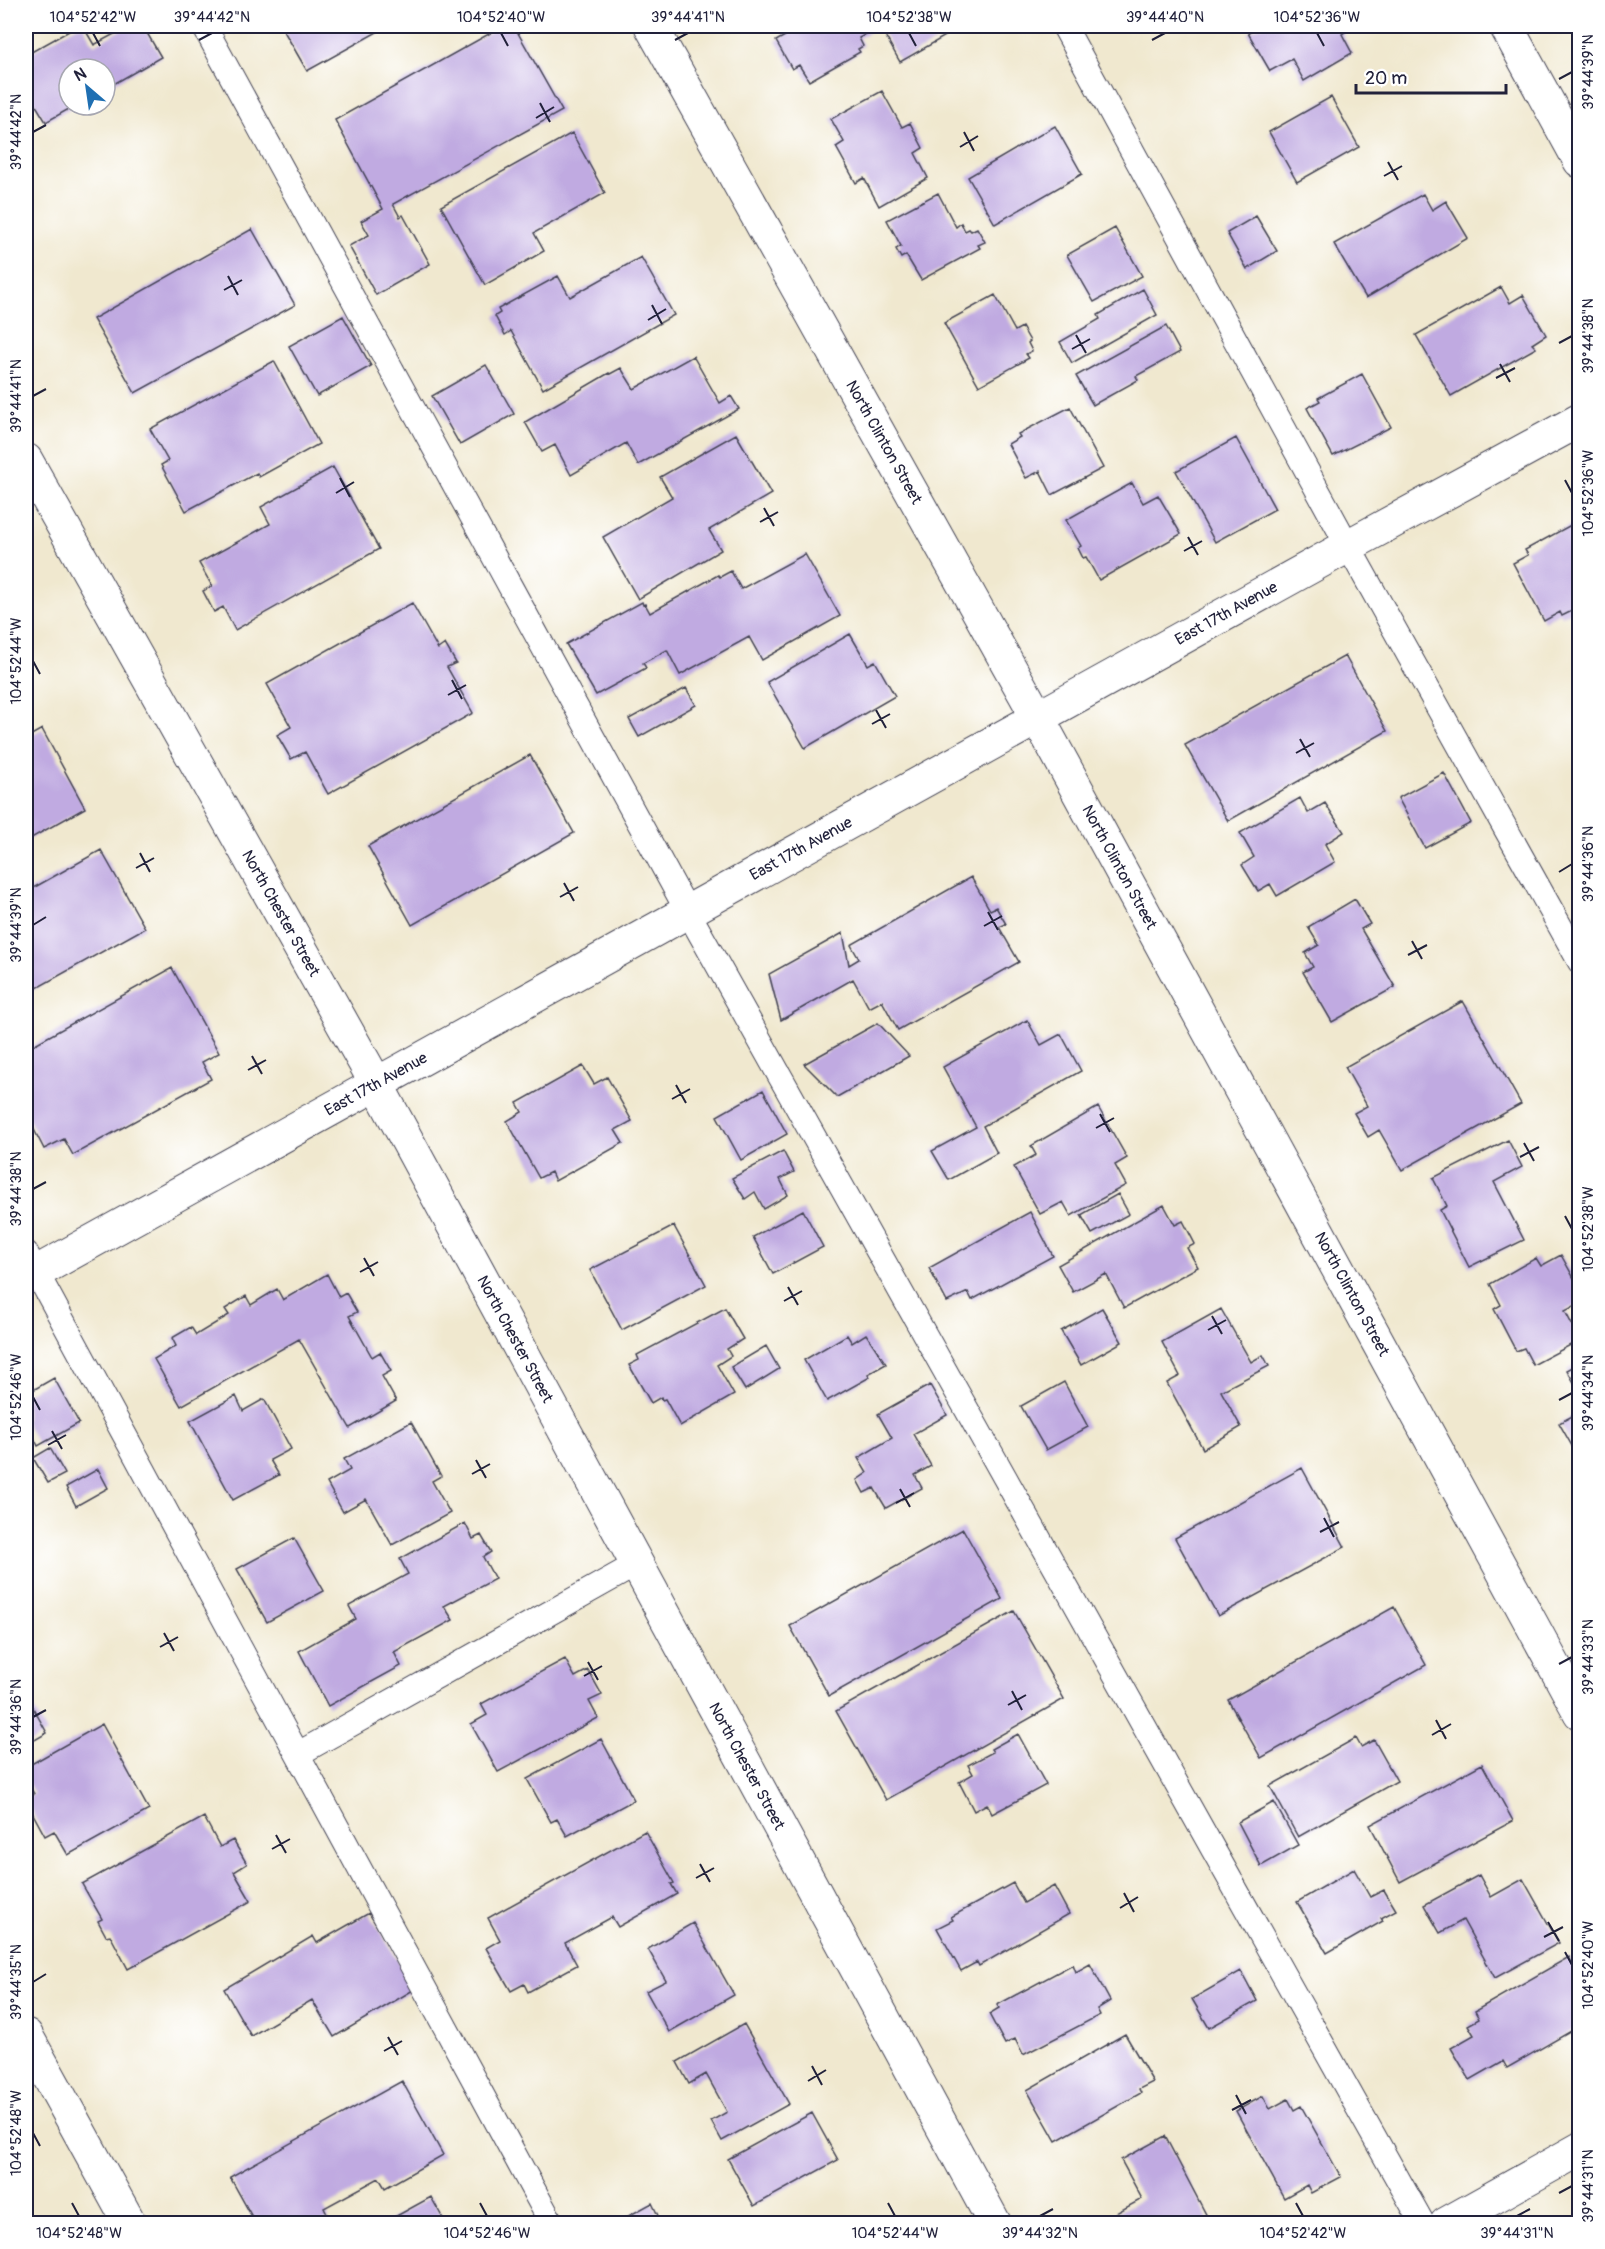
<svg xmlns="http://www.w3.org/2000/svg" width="1605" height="2249" viewBox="0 0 1605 2249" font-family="Pangolin,sans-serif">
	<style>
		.building { fill: #c0aae1 }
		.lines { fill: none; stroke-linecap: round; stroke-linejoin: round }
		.service-casing { stroke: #414051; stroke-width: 26 }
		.minor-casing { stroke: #414051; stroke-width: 35 }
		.tertiary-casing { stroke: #414051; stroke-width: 35 }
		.service { stroke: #fff; stroke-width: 24 }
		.minor { stroke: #fff; stroke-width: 33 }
		.tertiary { stroke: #fff; stroke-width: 33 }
		.ticks { fill: none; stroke: #22223b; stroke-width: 2 }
		.labels { text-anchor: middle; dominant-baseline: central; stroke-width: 4.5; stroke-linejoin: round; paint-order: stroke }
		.street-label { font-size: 16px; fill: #22223b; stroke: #fff }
		.neatline { fill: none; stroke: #22223b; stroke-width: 2 }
		.ticks-label { font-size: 15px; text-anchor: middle; fill: #22223b }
	</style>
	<rect width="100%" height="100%" fill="#fff"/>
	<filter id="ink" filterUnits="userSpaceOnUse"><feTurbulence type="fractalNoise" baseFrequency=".0167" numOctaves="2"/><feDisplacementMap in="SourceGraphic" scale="12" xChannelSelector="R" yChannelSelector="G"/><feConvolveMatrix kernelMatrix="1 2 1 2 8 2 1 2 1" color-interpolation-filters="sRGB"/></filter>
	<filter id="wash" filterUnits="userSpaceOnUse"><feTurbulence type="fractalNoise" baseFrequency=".008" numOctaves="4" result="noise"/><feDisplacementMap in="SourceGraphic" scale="24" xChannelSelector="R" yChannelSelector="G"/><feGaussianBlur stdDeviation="1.35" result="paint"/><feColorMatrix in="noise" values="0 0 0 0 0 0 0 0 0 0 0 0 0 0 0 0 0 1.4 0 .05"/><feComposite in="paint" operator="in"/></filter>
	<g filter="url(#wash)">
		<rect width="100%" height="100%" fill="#f0e8cf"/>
		<g id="blocks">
			<!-- building -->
			<path class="building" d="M78,26H83L94,45L129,26H143L161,57L105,89V69H69V105H76L46,122L34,102L26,107V55Z
				M281,26H388L307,71Z
				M503,26H514L562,111L393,204L400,217L403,215L430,264L376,295L349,246L369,235L361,221L383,209L335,120Z
				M778,26H877L878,27L859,38L863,46L858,49L860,52L809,81L799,65L792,69L776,41L785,36Z
				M889,26H945L949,34L900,62L882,30Z
				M1261,26H1346L1348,30L1342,34L1352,53L1304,81L1292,59L1270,71L1248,33Z
				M882,91L902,127L910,123L923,148L915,153L928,178L879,206L864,178L856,183L836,147L844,142L831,119Z
				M1331,97L1359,147L1297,182L1269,132Z
				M1055,126L1082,174L995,224L968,177Z
				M572,133L605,193L534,233L544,251L485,285L441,206Z
				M938,193L956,227L961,223L965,231L969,229L971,231L977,228L985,242L978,245L980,248L921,280L906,255L901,258L896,249L901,246L887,220Z
				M1423,194L1432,210L1446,201L1468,238L1366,298L1334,244Z
				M1256,216L1277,251L1247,269L1227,233Z
				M1115,228L1142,276L1094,302L1067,255Z
				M252,229L295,305L135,393L93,319Z
				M641,257L674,315L543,389L511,331L505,335L495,316L500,313L498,309L558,276L570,297Z
				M1501,287L1510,303L1523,295L1546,335L1532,344L1536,348L1451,396L1416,335Z
				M1143,289L1157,315L1072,363L1060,342L1100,319L1098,315Z
				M995,295L1015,331L1022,327L1030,341L1028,343L1032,351L1026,354L1029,358L979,386L944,323Z
				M343,316L371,366L317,396L289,346Z
				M1166,326L1180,352L1136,376L1138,380L1093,405L1076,376Z
				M693,356L720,403L731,396L739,409L638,465L626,443L571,475L555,445L542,452L525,422L609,373L610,374L621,368L634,389Z
				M274,361L319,444L259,477L257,473L186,511L161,465L168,461L150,429Z
				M486,365L514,414L460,445L432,396Z
				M1362,374L1391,427L1333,456L1307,408L1320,401L1318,398Z
				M1070,407L1103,468L1052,495L1040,471L1026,478L1008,444L1020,437L1018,434Z
				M736,434L771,494L709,530L721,550L638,599L603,537L672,497L660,477Z
				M1236,438L1275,509L1215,542L1176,471Z
				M333,467L379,549L235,630L223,607L214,612L203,591L212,586L199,563L270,524L261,507Z
				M1132,483L1143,503L1158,495L1181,534L1099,580L1086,557L1083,558L1078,548L1081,546L1066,520Z
				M1580,520V607L1562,616L1560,612L1544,621L1513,563L1528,555L1525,550Z
				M805,554L840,616L762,660L749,637L680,675L667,650L643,663L646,668L596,695L566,644L642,602L643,605L645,604L650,613L718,575L720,577L731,571L741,589Z
				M412,603L438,649L445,644L456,663L447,667L473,713L328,794L305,752L291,759L277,735L291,727L267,684Z
				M850,634L868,665L875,661L895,696L805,748L767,682Z
				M1345,656L1387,731L1228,821L1185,745Z
				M686,688L696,705L639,737L629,719Z
				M42,729L85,808L26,841V738Z
				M530,755L574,833L412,925L368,846Z
				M1444,773L1471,823L1425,848L1398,798Z
				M1300,798L1308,813L1325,803L1344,832L1325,844L1335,862L1277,896L1270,884L1258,891L1242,865L1254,857L1240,833Z
				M101,850L145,928L26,994V892Z
				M971,877L990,910L996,907L1006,924L999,927L1019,962L898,1030L882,1001L869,1008L853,979L781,1020L769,974L843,933L849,965L859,959L851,945Z
				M1355,899L1370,924L1361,929L1395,987L1332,1022L1303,972L1313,967L1305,953L1319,945L1308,927Z
				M172,968L219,1053L202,1062L211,1079L73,1155L64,1139L44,1149L26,1114V1049Z
				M1463,1001L1521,1104L1402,1170L1379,1130L1368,1137L1354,1113L1367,1106L1345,1067Z
				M1027,1020L1041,1045L1061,1034L1081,1071L983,1126L997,1153L949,1180L932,1151L976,1127L943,1067Z
				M878,1023L909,1056L837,1097L804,1064Z
				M583,1066L594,1084L607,1077L632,1121L615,1130L623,1143L555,1181L551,1172L539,1178L507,1121L522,1112L517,1103Z
				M763,1090L787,1134L741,1160L717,1116Z
				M1098,1107L1127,1158L1115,1165L1126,1185L1071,1216L1063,1202L1040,1214L1014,1167L1036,1155L1031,1146Z
				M1508,1140L1522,1167L1494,1182L1524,1240L1469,1267L1440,1210L1447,1206L1433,1178Z
				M783,1151L794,1172L780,1179L788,1195L764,1209L755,1192L745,1199L732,1178Z
				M1118,1194L1129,1214L1092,1234L1081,1215Z
				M1164,1205L1175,1225L1183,1221L1195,1244L1187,1248L1198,1267L1124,1308L1106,1274L1073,1292L1058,1265Z
				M803,1210L823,1247L773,1274L753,1237Z
				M1030,1212L1053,1256L972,1300L968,1292L947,1302L929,1268Z
				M674,1226L706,1285L622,1330L590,1270Z
				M1561,1255L1580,1289V1303L1565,1311L1580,1340L1533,1365L1524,1348L1516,1351L1494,1309L1501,1305L1490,1284L1536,1258L1541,1266Z
				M327,1274L339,1297L346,1293L357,1312L349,1316L372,1357L380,1352L391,1371L382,1376L396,1401L350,1428L299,1339L181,1406L154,1359L176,1346L172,1338L191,1327L196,1335L229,1315L225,1309L246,1296L251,1305L277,1289L283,1300Z
				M725,1308L743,1339L727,1349L731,1356L717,1365L734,1395L680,1426L665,1399L662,1400L661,1397L651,1403L629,1365L639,1360L637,1355Z
				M1102,1308L1122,1342L1081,1365L1061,1331Z
				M1221,1309L1251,1362L1263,1355L1269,1366L1221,1391L1241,1427L1203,1449L1167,1383L1180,1376L1162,1342Z
				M866,1334L886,1364L868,1374L870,1377L827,1401L804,1360L847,1335L852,1343Z
				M766,1346L779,1369L745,1390L731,1367Z
				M1580,1363V1393L1567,1370Z
				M54,1378L79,1423L38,1446L26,1422V1394Z
				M1064,1382L1088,1427L1046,1450L1021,1406Z
				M930,1385L947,1415L913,1434L931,1466L915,1475L922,1488L886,1508L874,1488L864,1493L857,1480L867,1473L858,1458L892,1438L878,1414Z
				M236,1396L243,1411L264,1399L291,1449L270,1460L279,1475L233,1500L190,1421Z
				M1580,1412V1460L1559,1423Z
				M411,1422L441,1476L432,1481L450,1513L392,1545L366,1499L343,1512L327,1483L350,1470L344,1459Z
				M50,1448L65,1474L48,1483L33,1458Z
				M1302,1468L1345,1547L1218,1616L1175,1538Z
				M98,1469L108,1488L76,1506L66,1487Z
				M465,1523L473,1539L481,1535L491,1552L483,1557L495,1579L444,1606L453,1620L394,1652L401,1666L328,1706L299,1651L356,1619L349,1606L408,1574L400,1559Z
				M963,1529L1002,1599L829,1696L790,1626Z
				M294,1538L324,1591L267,1622L237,1569Z
				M1394,1607L1426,1665L1261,1758L1228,1700Z
				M1014,1611L1064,1699L886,1800L836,1711Z
				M565,1659L575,1677L588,1670L602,1695L589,1701L598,1718L498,1772L471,1724L487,1715L481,1704Z
				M26,1695L47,1733L26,1745Z
				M102,1724L149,1810L68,1855L54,1831L45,1836L26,1801V1799L34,1794L26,1779V1767Z
				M1018,1734L1046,1785L992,1814L987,1804L974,1811L959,1782L973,1774L968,1765L993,1752L991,1749Z
				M1356,1738L1361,1747L1374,1740L1397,1781L1298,1837L1270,1786Z
				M601,1739L634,1800L567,1836L557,1819L551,1822L527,1779Z
				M1482,1764L1513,1821L1400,1882L1370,1825Z
				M1274,1802L1298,1845L1261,1866L1238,1822Z
				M204,1817L220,1847L233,1840L247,1864L234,1872L251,1901L128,1969L110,1935L106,1936L98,1921L102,1919L82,1884Z
				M645,1831L674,1883L671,1884L677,1894L618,1927L612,1917L565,1943L577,1965L528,1992L524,1984L511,1991L486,1948L500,1940L488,1918Z
				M1354,1869L1370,1897L1384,1890L1396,1910L1381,1918L1383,1921L1327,1953L1297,1902Z
				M1479,1875L1491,1897L1523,1879L1559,1943L1495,1978L1463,1920L1440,1933L1424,1905Z
				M1013,1883L1024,1903L1054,1886L1069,1914L979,1966L977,1962L961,1971L937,1928L953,1920L951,1917Z
				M369,1913L415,1989L334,2037L312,2000L251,2036L224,1989L313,1936L317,1943Z
				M693,1923L734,1995L669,2032L646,1991L666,1981L648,1949Z
				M1569,1957L1575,1968L1580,1965V2026L1507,2068L1503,2061L1470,2080L1451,2048L1474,2035L1468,2025L1479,2019L1475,2011Z
				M1073,1964L1076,1972L1090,1964L1110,2001L1097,2009L1100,2015L1023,2055L1015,2039L1005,2044L989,2014L999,2008L997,2005Z
				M1241,1971L1257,2001L1209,2028L1192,1999Z
				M744,2024L789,2104L722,2141L711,2121L727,2112L706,2074L689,2084L677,2062Z
				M1125,2034L1153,2082L1139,2089L1141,2093L1056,2141L1027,2090Z
				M402,2081L443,2155L385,2188L379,2178L324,2208L329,2218L320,2224H256L230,2177Z
				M1263,2096L1270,2109L1288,2099L1294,2110L1301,2106L1341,2177L1311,2193L1307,2185L1284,2198L1236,2111Z
				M812,2113L838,2160L754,2206L728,2159Z
				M1165,2136L1211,2224H1105L1103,2220L1142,2199L1121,2160Z
				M431,2197L446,2224H382Z
				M652,2203L662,2224H614Z"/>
		</g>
	</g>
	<g filter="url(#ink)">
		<use href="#blocks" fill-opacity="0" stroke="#414051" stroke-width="1.5"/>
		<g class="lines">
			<defs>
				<path id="service" d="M204,26L688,912L1423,2224
					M1064,26L1348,546L1580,962
					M26,1253L552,2224
					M298,1754L637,1564"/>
				<g id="minor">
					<path id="s1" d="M651,26L1038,718L1580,1713"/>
					<path d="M1506,26L1580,161"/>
					<path id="s2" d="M26,460L376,1083L995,2224"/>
					<path d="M26,2035L130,2224"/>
					<path d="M1446,2224L1580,2149"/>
				</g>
				<g id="tertiary">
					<path id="s3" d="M26,1278L1348,546L1580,420"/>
				</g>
			</defs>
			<!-- service casing -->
			<use href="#service" class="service-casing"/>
			<!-- minor casing -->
			<use href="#minor" class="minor-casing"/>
			<!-- tertiary casing -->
			<use href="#tertiary" class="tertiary-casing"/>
			<!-- service -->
			<use href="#service" class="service"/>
			<!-- minor -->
			<use href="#minor" class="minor"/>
			<!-- tertiary -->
			<use href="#tertiary" class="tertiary"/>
		</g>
	</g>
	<!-- ticks -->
	<path class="ticks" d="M93,33L100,46M501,33L508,46M909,33L916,46M1317,33L1324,46M199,40L212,33M675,40L688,33M1152,40L1165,33M1559,79L1572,72M540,103L550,122M536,118L554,107M33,132L46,125M964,132L974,151M960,147L978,136M1388,162L1398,180M1384,176L1402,166M228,276L238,295M224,290L242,280M652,305L662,324M648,320L666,309M1076,335L1086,353M1559,343L1572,336M1072,349L1090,339M1500,364L1510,382M1496,378L1515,368M33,396L46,389M340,478L350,497M1565,480L1572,493M336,493L354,482M764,508L774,526M760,522L778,512M1188,537L1198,555M1184,551L1202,541M33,661L40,674M452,680L462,699M448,695L466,685M876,710L886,728M872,724L890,714M1300,739L1310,757M1296,753L1314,743M140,853L150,872M136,868L154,858M1559,872L1572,864M564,883L574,901M560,897L578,887M988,912L998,930M33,925L46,917M984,926L1002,916M1412,941L1422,959M1408,955L1427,945M252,1056L262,1074M248,1070L266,1060M676,1085L686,1103M672,1099L690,1089M1100,1114L1110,1132M1096,1128L1114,1118M1524,1143L1534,1161M1520,1157L1539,1147M33,1189L46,1182M1565,1216L1572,1229M364,1258L374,1276M360,1272L378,1262M788,1287L798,1305M784,1301L802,1291M1212,1316L1222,1334M1208,1330L1226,1320M33,1397L40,1410M1559,1400L1572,1393M52,1431L62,1449M48,1445L66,1435M476,1460L486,1478M472,1474L490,1464M900,1489L910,1507M896,1503L914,1493M1324,1518L1334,1537M1320,1532L1339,1522M164,1633L174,1651M160,1647L178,1637M588,1662L598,1680M1559,1664L1572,1657M584,1676L602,1666M1012,1691L1022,1710M1008,1705L1026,1695M33,1717L46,1710M1436,1720L1446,1739M1432,1735L1451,1724M276,1835L286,1853M272,1849L290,1839M700,1864L710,1882M696,1878L714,1868M1124,1893L1134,1912M1120,1908L1138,1897M1548,1922L1559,1941M1544,1937L1563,1927M1565,1952L1572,1965M33,1982L46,1974M388,2037L398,2055M384,2051L402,2041M812,2066L822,2085M808,2081L826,2070M1236,2095L1246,2114M1232,2110L1251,2100M33,2133L40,2146M1559,2193L1572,2186M72,2203L79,2216M480,2203L487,2216M888,2203L895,2216M1296,2203L1303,2216M1040,2216L1053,2209M1517,2216L1530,2209"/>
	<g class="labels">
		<!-- street labels -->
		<g class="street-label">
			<text stroke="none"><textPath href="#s1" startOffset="477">North Clinton Street</textPath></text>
			<text stroke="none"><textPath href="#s3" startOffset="1372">East 17th Avenue</textPath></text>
			<text stroke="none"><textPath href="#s3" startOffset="886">East 17th Avenue</textPath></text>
			<text stroke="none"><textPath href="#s1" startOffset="963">North Clinton Street</textPath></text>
			<text stroke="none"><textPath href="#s2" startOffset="520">North Chester Street</textPath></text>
			<text stroke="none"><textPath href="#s3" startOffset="400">East 17th Avenue</textPath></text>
			<text stroke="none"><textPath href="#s1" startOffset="1449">North Clinton Street</textPath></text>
			<text stroke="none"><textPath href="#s2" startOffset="1006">North Chester Street</textPath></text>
			<text stroke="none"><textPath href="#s2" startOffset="1492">North Chester Street</textPath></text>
		</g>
	</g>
	<!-- margin -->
	<rect width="1605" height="2249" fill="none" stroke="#fff" stroke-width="66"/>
	<!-- north arrow -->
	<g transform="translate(87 87) rotate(331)"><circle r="28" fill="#ffffff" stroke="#a7a7b1" stroke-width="1.5"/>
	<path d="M0-4.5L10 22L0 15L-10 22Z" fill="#1f6fb2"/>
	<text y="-9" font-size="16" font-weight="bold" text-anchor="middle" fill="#22223b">N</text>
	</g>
	<!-- scale -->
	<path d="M1356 84v9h150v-9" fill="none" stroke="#22223b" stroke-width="3"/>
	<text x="1365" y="84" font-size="18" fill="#22223b" stroke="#ffffff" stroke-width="4.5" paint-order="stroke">20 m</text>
	<rect x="33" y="33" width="1539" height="2183" class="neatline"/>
	<g class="ticks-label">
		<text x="93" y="22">104°52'42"W</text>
		<text x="212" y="22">39°44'42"N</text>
		<text x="501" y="22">104°52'40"W</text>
		<text x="688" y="22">39°44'41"N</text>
		<text x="909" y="22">104°52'38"W</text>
		<text x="1165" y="22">39°44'40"N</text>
		<text x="1317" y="22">104°52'36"W</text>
		<text transform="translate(1588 72) rotate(-90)" y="5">39°44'39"N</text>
		<text transform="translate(16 132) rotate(-90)" y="5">39°44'42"N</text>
		<text transform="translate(1588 336) rotate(-90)" y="5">39°44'38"N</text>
		<text transform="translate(16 396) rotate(-90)" y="5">39°44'41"N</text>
		<text transform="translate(1588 493) rotate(-90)" y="5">104°52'36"W</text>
		<text transform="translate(16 661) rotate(-90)" y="5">104°52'44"W</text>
		<text transform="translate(1588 864) rotate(-90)" y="5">39°44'36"N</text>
		<text transform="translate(16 925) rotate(-90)" y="5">39°44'39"N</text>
		<text transform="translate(16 1189) rotate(-90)" y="5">39°44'38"N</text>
		<text transform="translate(1588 1229) rotate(-90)" y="5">104°52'38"W</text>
		<text transform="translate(1588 1393) rotate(-90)" y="5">39°44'34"N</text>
		<text transform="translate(16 1397) rotate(-90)" y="5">104°52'46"W</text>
		<text transform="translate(1588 1657) rotate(-90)" y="5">39°44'33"N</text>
		<text transform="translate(16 1717) rotate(-90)" y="5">39°44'36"N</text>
		<text transform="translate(1588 1965) rotate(-90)" y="5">104°52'40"W</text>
		<text transform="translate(16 1982) rotate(-90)" y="5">39°44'35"N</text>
		<text transform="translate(16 2133) rotate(-90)" y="5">104°52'48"W</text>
		<text transform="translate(1588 2186) rotate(-90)" y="5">39°44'31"N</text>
		<text x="79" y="2238">104°52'48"W</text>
		<text x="487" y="2238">104°52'46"W</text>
		<text x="895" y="2238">104°52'44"W</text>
		<text x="1040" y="2238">39°44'32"N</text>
		<text x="1303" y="2238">104°52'42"W</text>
		<text x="1517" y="2238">39°44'31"N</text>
	</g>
</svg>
